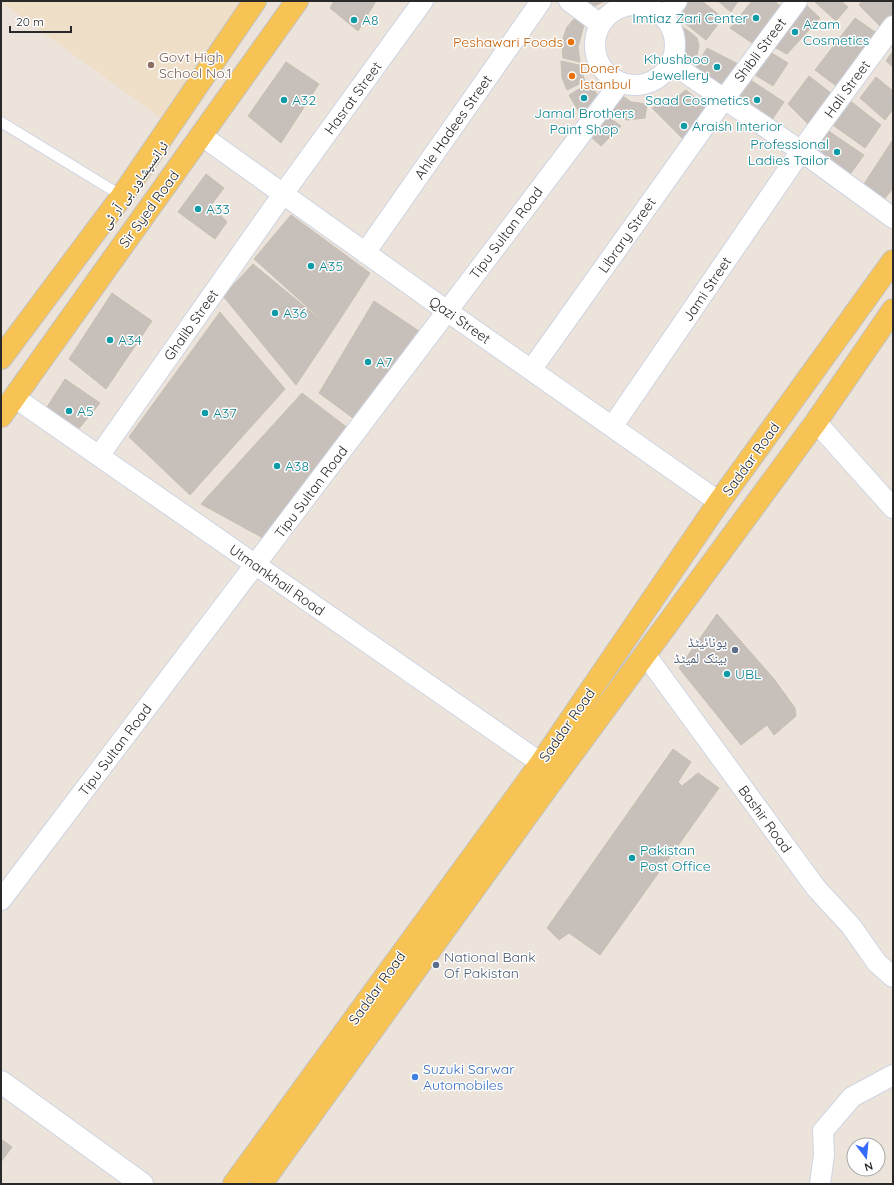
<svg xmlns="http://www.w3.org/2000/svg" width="894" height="1185" viewBox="0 0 894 1185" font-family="Quicksand,'Noto Naskh Arabic',sans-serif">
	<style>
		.education { fill: #efdfc8 }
		.building { fill: #c7c0ba; stroke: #c7bfb3 }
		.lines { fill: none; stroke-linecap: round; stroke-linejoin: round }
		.lane-casing { stroke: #cfd4e3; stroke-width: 12 }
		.street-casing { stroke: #cfd4e3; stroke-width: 22 }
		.secondary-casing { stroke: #cfd4e3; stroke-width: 24 }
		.primary-casing { stroke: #c3c3c3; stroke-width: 24 }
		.lane { stroke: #fff; stroke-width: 10 }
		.street { stroke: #fff; stroke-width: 20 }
		.secondary { stroke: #fff; stroke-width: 22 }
		.primary { stroke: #f7c354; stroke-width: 22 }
		.culture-dot { fill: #0f9aa8; stroke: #fff; stroke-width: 1.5 }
		.food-dot { fill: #e8710a; stroke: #fff; stroke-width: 1.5 }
		.education-dot { fill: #8d6e63; stroke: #fff; stroke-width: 1.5 }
		.service-dot { fill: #5c6f8a; stroke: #fff; stroke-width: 1.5 }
		.shop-dot { fill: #3f7fe0; stroke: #fff; stroke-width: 1.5 }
		.labels { text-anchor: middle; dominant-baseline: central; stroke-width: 3; stroke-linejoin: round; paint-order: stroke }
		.culture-label { font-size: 14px; fill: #0d838f; stroke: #fff; text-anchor: start }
		.food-label { font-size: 14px; fill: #c56008; stroke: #fff; text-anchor: end }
		.street-label { font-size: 14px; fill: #292929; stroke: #fff }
		.education-label { font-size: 14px; fill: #785e54; stroke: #fff; text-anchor: start }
		.service-label { font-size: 14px; fill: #4e5e75; stroke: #fff; text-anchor: end }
		.shop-label { font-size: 14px; fill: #366cbe; stroke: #fff; text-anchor: start }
	</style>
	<rect width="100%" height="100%" fill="#ece3da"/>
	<!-- education -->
	<path class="education" d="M1,1H256L173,127L1,2Z"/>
	<!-- building -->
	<path class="building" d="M334,1H376L358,31L330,8Z
		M584,1H605L590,8Z
		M643,1H667L662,10L654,4Z
		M686,1H702L723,18L706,40L677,17Z
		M718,1H738L731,12Z
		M752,1H774L782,7L755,45L730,28Z
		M814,1H841L848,7L836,21Z
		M862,1H893V13L882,28L859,5Z
		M805,4L820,18L787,54L772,46Z
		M855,18L878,34L839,88L815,70Z
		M574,19L584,25L578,47L580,62L563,58L562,48L563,38L567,27Z
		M676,23L690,32L697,38L699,46L696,59L690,66L681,57V38Z
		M707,48L738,64L724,87L695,69Z
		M893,51V67L886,61Z
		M770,52L788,63L773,86L752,73Z
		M561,61L579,65L585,81L567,90L562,78Z
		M286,62L319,84L281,143L248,116Z
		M809,76L832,94L811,127L788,104Z
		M876,77L893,91V109L885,120L860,98Z
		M749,79L784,102L769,124L731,98Z
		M589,83L601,100L587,117L579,112L569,95Z
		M686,90L710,110L686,142L652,108L673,100Z
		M620,94L631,102L647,104L645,118L627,120L619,116L610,108Z
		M849,100L881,125L865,148L830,123Z
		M606,115L621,126L601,146L590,136Z
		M827,130L864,155L849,176L810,150Z
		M892,141H893V188L883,201L862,187Z
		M206,174L224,188L211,205L227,222L215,239L178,212Z
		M291,215L370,273L333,330L254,259Z
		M253,264L333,330L296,385L223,296Z
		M112,293L152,321L106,389L69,359Z
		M374,301L419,331L357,421L319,393Z
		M220,312L285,389L190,495L129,437Z
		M65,379L100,403L72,437L40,418Z
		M302,393L349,429L263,538L201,504Z
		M717,614L774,679L795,708L796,716L774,735L767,725L741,745L679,668Z
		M673,749L691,762L678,782L682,786L698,773L719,788L600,955L569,933L559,940L547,928Z
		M1,1139L12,1147L1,1162Z"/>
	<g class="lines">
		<defs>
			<path id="lane" d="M1,122L122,196"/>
			<path id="street" d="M569,1L600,24
				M595 45a40 40 0 1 1 80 0a40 40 0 1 1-80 0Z
				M664,17L677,1
				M671,63L801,151L893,218
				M202,136L447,311L719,502
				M365,253L541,1
				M531,370L724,99L797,1
				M14,397L541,763
				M816,422L893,508
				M612,427L801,151L893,26
				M99,456L283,194L423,1
				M645,654L816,888L851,926L877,963L893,977
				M1,900L620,83
				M820,1184L824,1155L823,1131L852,1097L893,1075"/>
			<path id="secondary" d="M1,1082L142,1184"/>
			<path id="primary" d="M1,358L122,196L255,1
				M1,416L297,1
				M234,1184L541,763L719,502L893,261
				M261,1184L549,785L816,422L893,310"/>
		</defs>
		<!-- lane casing -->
		<use href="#lane" class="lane-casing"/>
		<!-- street casing -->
		<use href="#street" class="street-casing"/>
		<!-- secondary casing -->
		<use href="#secondary" class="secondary-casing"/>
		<!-- primary casing -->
		<use href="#primary" class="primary-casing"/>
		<!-- lane -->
		<use href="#lane" class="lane"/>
		<!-- street -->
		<use href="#street" class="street"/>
		<!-- secondary -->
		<use href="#secondary" class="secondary"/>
		<!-- primary -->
		<use href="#primary" class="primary"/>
	</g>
	<!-- markers -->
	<g class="culture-dot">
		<circle cx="756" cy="18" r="4"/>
		<circle cx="354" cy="20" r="4"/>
		<circle cx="795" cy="32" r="4"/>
		<circle cx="717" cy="67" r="4"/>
		<circle cx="584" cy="98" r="4"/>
		<circle cx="284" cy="100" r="4"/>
		<circle cx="757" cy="100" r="4"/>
		<circle cx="684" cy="126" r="4"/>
		<circle cx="837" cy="152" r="4"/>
		<circle cx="198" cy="209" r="4"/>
		<circle cx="311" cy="266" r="4"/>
		<circle cx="275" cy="313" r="4"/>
		<circle cx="110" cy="340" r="4"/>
		<circle cx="368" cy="362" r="4"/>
		<circle cx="69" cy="411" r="4"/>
		<circle cx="205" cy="413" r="4"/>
		<circle cx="277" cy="466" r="4"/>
		<circle cx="727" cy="674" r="4"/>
		<circle cx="632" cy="858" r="4"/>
	</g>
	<g class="food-dot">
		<circle cx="571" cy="42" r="4"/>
		<circle cx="572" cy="76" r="4"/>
	</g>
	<circle class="education-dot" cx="151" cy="65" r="4"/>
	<g class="service-dot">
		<circle cx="735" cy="650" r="4"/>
		<circle cx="436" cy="965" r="4"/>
	</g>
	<circle class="shop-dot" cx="415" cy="1077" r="4"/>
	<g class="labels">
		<!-- culture labels -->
		<g class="culture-label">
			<text x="748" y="18" text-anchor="end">Imtiaz Zari Center</text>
			<text x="362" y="20">A8</text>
			<text x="803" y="24">Azam<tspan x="803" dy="16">Cosmetics</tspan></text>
			<text x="709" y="59" text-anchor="end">Khushboo<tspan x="709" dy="16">Jewellery</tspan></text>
			<text x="292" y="100">A32</text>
			<text x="749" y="100" text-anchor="end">Saad Cosmetics</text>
			<text x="584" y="113" text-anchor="middle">Jamal Brothers<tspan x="584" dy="16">Paint Shop</tspan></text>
			<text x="692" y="126">Araish Interior</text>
			<text x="829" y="144" text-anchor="end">Professional<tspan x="829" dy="16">Ladies Tailor</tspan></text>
			<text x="206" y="209">A33</text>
			<text x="319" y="266">A35</text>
			<text x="283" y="313">A36</text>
			<text x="118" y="340">A34</text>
			<text x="376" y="362">A7</text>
			<text x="77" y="411">A5</text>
			<text x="213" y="413">A37</text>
			<text x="285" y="466">A38</text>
			<text x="735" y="674">UBL</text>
			<text x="640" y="850">Pakistan<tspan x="640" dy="16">Post Office</tspan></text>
		</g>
		<!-- food labels -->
		<g class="food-label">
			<text x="563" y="42">Peshawari Foods</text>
			<text x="580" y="68" text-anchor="start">Doner<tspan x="580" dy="16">Istanbul</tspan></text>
		</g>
		<!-- street labels -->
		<g class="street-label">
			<text transform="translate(760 50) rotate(-53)">Shibli Street</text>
			<text transform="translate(847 89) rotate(-54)">Hali Street</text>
			<text transform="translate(353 98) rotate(-54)">Hasrat Street</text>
			<text transform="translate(453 127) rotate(-55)">Ahle Hadees Street</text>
			<text transform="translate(134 185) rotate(-54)">ٹرانسپشاور بی آر ٹی</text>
			<text transform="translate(149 209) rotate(-54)">Sir Syed Road</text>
			<text transform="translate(506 233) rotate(-53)">Tipu Sultan Road</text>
			<text transform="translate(627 235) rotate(-55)">Library Street</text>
			<text transform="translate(707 289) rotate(-56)">Jami Street</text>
			<text transform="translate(460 320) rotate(35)">Qazi Street</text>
			<text transform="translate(191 325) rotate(-55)">Ghalib Street</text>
			<text transform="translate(751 459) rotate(-54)">Saddar Road</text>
			<text transform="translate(311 492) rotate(-53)">Tipu Sultan Road</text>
			<text transform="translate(277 580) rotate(35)">Utmankhail Road</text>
			<text transform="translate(567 725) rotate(-55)">Saddar Road</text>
			<text transform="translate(115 750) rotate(-53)">Tipu Sultan Road</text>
			<text transform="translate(765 819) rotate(54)">Bashir Road</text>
			<text transform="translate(377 988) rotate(-54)">Saddar Road</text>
		</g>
		<!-- education labels -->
		<g class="education-label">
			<text x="159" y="57">Govt High<tspan x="159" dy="16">School No.1</tspan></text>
		</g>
		<!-- service labels -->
		<g class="service-label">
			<text x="727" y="642">یونائیٹڈ<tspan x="727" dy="16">بینک لمیٹڈ</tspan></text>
			<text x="444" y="957" text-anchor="start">National Bank<tspan x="444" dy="16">Of Pakistan</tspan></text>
		</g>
		<!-- shop labels -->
		<g class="shop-label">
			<text x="423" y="1069">Suzuki Sarwar<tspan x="423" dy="16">Automobiles</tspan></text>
		</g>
	</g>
	<!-- border -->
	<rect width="894" height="1185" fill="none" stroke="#292929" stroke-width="4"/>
	<!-- north arrow -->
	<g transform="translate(866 1157) rotate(164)"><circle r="19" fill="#ffffff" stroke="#a9a9a9"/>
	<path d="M0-3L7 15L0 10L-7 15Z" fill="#346bff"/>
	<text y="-6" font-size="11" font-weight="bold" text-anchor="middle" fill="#292929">N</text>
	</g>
	<!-- scale -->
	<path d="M10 26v6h61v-6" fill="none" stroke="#292929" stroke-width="2"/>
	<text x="16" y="26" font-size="12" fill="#292929" stroke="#ffffff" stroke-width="3" paint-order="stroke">20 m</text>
</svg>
